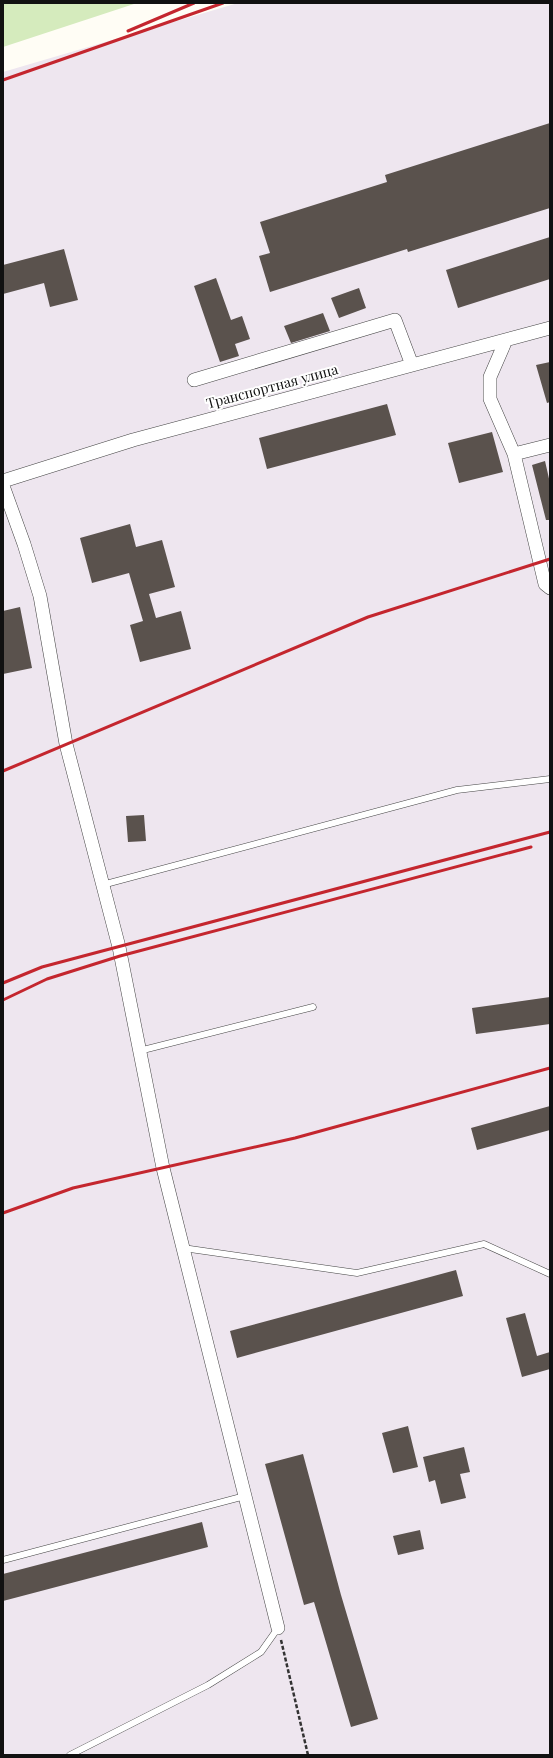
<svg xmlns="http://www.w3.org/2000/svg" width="553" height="1758" viewBox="0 0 553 1758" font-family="'Playfair Display',serif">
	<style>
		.industrial { fill: #eee6ef }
		.green { fill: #d5ebbd }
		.building { fill: #5a524d }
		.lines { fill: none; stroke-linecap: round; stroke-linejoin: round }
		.lane-casing { stroke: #444; stroke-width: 7 }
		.street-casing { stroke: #444; stroke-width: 14 }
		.path { stroke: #333; stroke-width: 2.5; stroke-dasharray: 4 2; stroke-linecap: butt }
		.lane { stroke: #fff; stroke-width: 6 }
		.street { stroke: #fff; stroke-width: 13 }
		.rail { stroke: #c4262e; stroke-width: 3 }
		.labels { text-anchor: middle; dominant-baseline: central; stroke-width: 4; stroke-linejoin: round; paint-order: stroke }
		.street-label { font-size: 14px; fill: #111; stroke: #fff }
	</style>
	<rect width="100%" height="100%" fill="#fffdf5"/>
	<!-- industrial -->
	<path class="industrial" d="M238,3H550V1755H3V72Z"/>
	<!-- green -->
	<path class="green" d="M3,3H137L3,47Z"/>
	<!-- building -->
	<path class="building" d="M550,123V208L408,252L407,249L270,292L259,256L270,253L260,222L387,182L385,175Z
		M550,237V279L458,308L446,270Z
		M64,249L78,300L50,307L44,283L3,294V265Z
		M216,278L231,320L242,316L250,339L235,344L239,356L220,362L194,286Z
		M359,288L366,308L339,318L331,298Z
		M323,313L330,331L291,343L284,326Z
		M550,362V402L547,403L536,365Z
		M387,404L396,435L267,469L259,438Z
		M492,432L503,472L459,483L448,443Z
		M545,461L550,483V520H546L532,465Z
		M130,524L136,547L162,540L175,587L149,594L156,618L181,611L191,649L140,662L130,625L143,621L129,573L92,583L80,538Z
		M20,607L32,668L3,674V611Z
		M144,815L146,841L128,842L126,816Z
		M550,997V1024L476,1034L472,1008Z
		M550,1106V1130L477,1150L471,1128Z
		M456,1270L463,1296L237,1358L230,1331Z
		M525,1313L537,1356L550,1352V1369L522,1377L506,1318Z
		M408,1426L418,1467L393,1473L382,1433Z
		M464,1447L470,1472L460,1474L466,1498L441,1504L435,1480L429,1482L423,1457Z
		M303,1454L341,1595L378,1719L351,1727L314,1602L304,1605L265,1464Z
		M202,1522L208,1547L3,1601V1574Z
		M420,1530L424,1549L398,1555L393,1536Z"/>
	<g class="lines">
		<defs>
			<path id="lane" d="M102,885L457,790L550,779
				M139,1051L313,1007
				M183,1248L357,1273L484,1244L550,1274
				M3,1560L245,1496
				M70,1755L208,1685L261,1652L278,1628"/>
			<path id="street" d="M506,340L490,377V399L514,454L545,584L550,588
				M194,380L395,320L412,365
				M514,454L550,445
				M3,481L133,440L550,328
				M3,486L24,544L40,596L66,744L119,947L163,1168L278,1628"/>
		</defs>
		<!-- lane casing -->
		<use href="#lane" class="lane-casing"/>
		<!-- street casing -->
		<use href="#street" class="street-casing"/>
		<!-- path -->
		<path class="path" d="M281,1640L308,1755"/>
		<!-- lane -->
		<use href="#lane" class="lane"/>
		<!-- street -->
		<use href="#street" class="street"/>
		<!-- rail -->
		<path class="rail" d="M128,31L194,3
			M3,80L223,3
			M3,771L368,617L550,559
			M3,983L42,967L550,832
			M3,1000L47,979L120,956L531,847
			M3,1213L73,1188L295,1138L550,1068"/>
	</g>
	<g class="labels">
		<!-- street labels -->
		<g class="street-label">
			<text transform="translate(272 386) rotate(-15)">Транспортная улица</text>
		</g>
	</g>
	<!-- border -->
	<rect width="553" height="1758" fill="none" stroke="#111111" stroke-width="8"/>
</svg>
